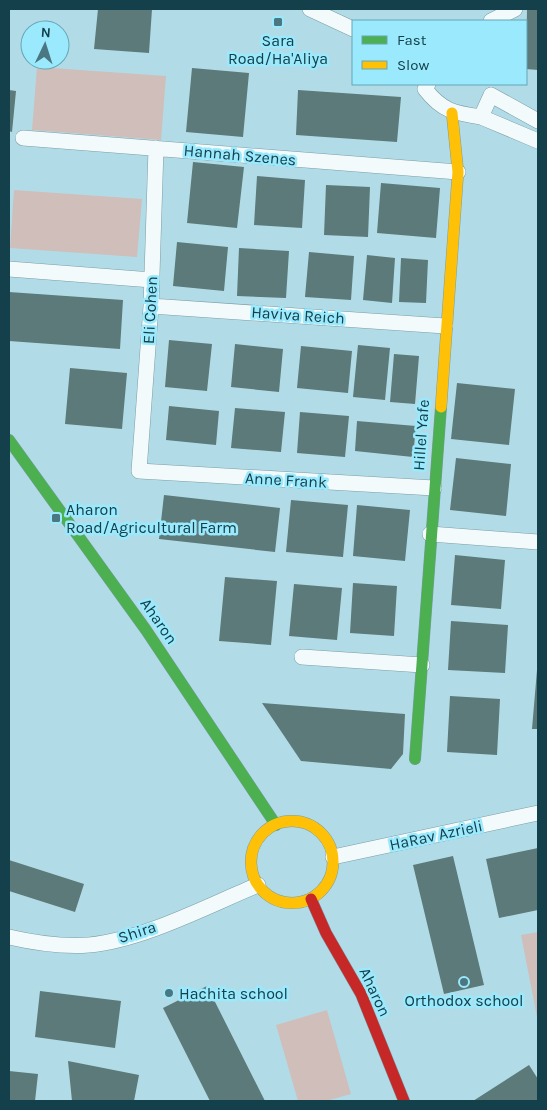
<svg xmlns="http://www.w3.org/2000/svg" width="547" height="1110" viewBox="0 0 547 1110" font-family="Karla,sans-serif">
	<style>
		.green { fill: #d0beba }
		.building { fill: #5b7a79 }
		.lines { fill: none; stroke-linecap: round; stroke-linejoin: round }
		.street-casing { stroke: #7b9da6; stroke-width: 16 }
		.fast-casing { stroke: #7b9da6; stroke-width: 12 }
		.slow-casing { stroke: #7b9da6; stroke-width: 12 }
		.jam-casing { stroke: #7b9da6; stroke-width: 12 }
		.street { stroke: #f3fafb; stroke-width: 15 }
		.fast { stroke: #4caf50; stroke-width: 11 }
		.slow { stroke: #ffc107; stroke-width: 11 }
		.jam { stroke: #c62828; stroke-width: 11 }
		.poi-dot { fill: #4a7781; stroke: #9be9fd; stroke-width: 2 }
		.labels { text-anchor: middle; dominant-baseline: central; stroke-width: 5; stroke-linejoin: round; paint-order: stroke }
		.poi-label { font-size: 16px; fill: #13404a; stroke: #9be9fd }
		.street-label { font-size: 16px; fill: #13404a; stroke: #9be9fd }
	</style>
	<rect width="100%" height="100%" fill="#b1dce7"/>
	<!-- green -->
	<path class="green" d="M37,67L166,76L161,140L32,130Z
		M14,190L142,199L137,257L10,248Z
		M538,932V1017H537L521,935Z
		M327,1010L351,1094L326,1101H298L276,1025Z"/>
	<!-- building -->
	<path class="building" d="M98,9H152L149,53L94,49Z
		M527,9H538V70L526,69Z
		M192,68L249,73L243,137L186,132Z
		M9,90L16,91L12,132L9,131Z
		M298,90L401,97L397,142L296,135Z
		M193,162L244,167L237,228L187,223Z
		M257,176L305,180L302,228L254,225Z
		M381,183L440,188L436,238L377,233Z
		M326,185L370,187L368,237L324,235Z
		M177,242L228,247L224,291L173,286Z
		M239,248L289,251L286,298L237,296Z
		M309,252L354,256L351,300L305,297Z
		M367,255L395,258L392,303L363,300Z
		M401,258L428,260L426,303L399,302Z
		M9,292L123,300L120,349L9,341Z
		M169,340L212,344L207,391L165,387Z
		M235,344L283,349L279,392L231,387Z
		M358,345L390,348L385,400L353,397Z
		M301,346L352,351L348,393L297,388Z
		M394,354L419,356L415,404L390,402Z
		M70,368L127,373L122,429L65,424Z
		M457,383L515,389L509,445L451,439Z
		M169,406L219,411L216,445L166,440Z
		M235,408L285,412L281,452L231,448Z
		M300,412L349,416L345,457L297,453Z
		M357,421L416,426L413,457L355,451Z
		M456,458L511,464L506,516L450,510Z
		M164,495L280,508L275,552L159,539Z
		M291,500L348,505L343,557L286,552Z
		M357,505L410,510L405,561L353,556Z
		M455,555L505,560L501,609L451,605Z
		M225,577L277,581L271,645L219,641Z
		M353,583L397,586L394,636L350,633Z
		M294,584L342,588L337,640L289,636Z
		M451,621L508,625L505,673L448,670Z
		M537,670H538V729H532Z
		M450,696L500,699L497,755L447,752Z
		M262,703L405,714L403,754L391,769L301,761Z
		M538,848V910L499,918L486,859Z
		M453,856L484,985L444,994L413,865Z
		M9,860L84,884L75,912L9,891Z
		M207,986L265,1101H210L163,1008Z
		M40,991L121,1001L115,1048L35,1037Z
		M68,1061L139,1075L134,1101H72Z
		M529,1065L538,1079V1101H473Z
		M9,1071L38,1074L35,1101H9Z"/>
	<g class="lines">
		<defs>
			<path id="street" d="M310,9L353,29
				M491,21L515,9
				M428,84L425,89C442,111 454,113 481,117L491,95
				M491,95L538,121
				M481,117L538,141
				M23,138L458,172
				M156,148L151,306L139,471L434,488
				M9,269L152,280
				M151,306L445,326
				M430,534L538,542
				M302,657L422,665
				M333,857L538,813
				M9,937C35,943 62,947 89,945C143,940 207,906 258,885"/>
			<path id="fast" d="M9,440L146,630L276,825
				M415,759L441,407"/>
			<path id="slow" d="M441,407L458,172L452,113
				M251 862a41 41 0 1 1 82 0a41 41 0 1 1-82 0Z"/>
			<path id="jam" d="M311,899L326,933L361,994L404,1101"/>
		</defs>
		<!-- street casing -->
		<use href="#street" class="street-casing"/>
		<!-- fast casing -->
		<use href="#fast" class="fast-casing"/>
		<!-- slow casing -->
		<use href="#slow" class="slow-casing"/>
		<!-- jam casing -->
		<use href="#jam" class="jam-casing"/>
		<!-- street -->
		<use href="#street" class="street"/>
		<!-- fast -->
		<use href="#fast" class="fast"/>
		<!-- slow -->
		<use href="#slow" class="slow"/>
		<!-- jam -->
		<use href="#jam" class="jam"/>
	</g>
	<!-- markers -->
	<g class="poi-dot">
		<rect x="273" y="17" width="10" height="10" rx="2.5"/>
		<rect x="51" y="513" width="10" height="10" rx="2.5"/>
		<circle cx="464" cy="982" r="5"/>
		<circle cx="169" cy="993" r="5"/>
	</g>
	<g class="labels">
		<!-- poi labels -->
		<g class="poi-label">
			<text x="278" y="40">Sara<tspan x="278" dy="18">Road/Ha'Aliya</tspan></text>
			<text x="66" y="509" text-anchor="start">Aharon<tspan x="66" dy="18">Road/Agricultural Farm</tspan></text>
			<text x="179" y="993" text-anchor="start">Hachita school</text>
			<text x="464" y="1000">Orthodox school</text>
		</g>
		<!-- street labels -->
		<g class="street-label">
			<text transform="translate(240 155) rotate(5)">Hannah Szenes</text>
			<text transform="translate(150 310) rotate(-87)">Eli Cohen</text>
			<text transform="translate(298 315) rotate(4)">Haviva Reich</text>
			<text transform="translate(421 435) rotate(-86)">Hillel Yafe</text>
			<text transform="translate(286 480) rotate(3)">Anne Frank</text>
			<text transform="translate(159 621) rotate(55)">Aharon</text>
			<text transform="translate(436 835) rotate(-12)">HaRav Azrieli</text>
			<text transform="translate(137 932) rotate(-18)">Shira</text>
			<text transform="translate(375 992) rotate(65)">Aharon</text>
		</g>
	</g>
	<!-- border -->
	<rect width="547" height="1110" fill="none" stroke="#13404a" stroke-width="20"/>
	<!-- legend -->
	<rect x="352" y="20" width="175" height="65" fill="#9be9fd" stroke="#65a5b5"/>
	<rect x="362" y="36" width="25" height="8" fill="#4caf50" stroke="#65a5b5"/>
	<text x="397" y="45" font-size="15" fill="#13404a">Fast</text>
	<rect x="362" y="61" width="25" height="8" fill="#ffc107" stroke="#65a5b5"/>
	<text x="397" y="70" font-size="15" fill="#13404a">Slow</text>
	<!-- north arrow -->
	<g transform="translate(45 45) rotate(4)"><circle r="24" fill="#9be9fd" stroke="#65a5b5"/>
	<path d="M0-4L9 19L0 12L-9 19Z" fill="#4a7781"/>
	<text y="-8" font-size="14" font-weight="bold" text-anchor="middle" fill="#13404a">N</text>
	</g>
</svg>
